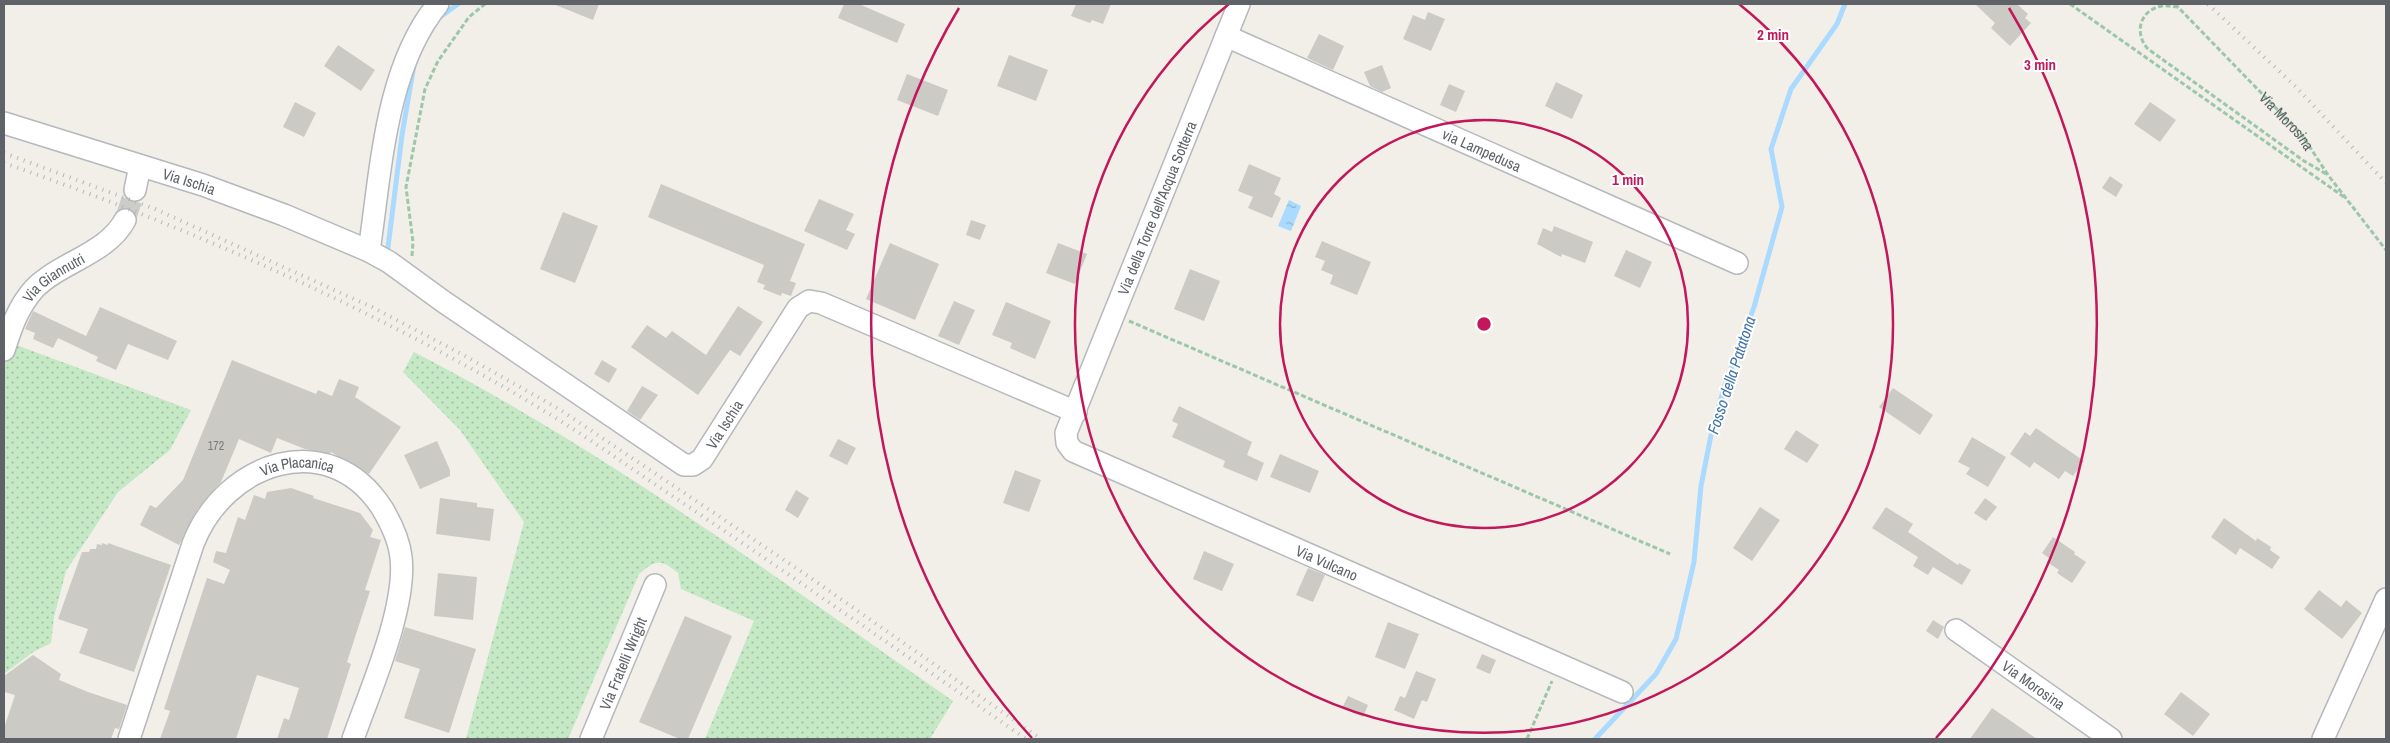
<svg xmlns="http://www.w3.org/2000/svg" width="2390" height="743" viewBox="0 0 2390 743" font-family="'Archivo Narrow',sans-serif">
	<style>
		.grass { fill: url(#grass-dots) }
		.water { fill: url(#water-ripples) }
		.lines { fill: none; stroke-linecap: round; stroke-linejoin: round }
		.stream { stroke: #aadaff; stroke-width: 5 }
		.building { fill: #cccac5 }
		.minor-tunnel { stroke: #ccccc8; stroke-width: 21; stroke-dasharray: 21 11; stroke-linecap: butt }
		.minor-casing { stroke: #b5b8bc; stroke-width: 24 }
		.path { stroke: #9cc7a9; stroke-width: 3; stroke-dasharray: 5 2.5; stroke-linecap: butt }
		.minor { stroke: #fff; stroke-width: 21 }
		.rail { stroke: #b6b7b8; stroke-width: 4; stroke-dasharray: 1 6; stroke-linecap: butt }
		.ring { fill: none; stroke: #c2185b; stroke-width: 2.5 }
		.labels { text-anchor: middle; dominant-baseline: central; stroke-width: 4; stroke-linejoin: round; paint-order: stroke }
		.number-label { font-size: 12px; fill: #7a7d7f }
		.street-label { font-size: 15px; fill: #5f6368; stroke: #fff }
		.water-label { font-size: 16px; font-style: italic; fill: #4174aa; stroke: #fff }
		.centre { fill: #c2185b; stroke: #fff; stroke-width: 2.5 }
		.ring-label { font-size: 15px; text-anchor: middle; font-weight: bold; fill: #c2185b; stroke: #fff; stroke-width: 4; stroke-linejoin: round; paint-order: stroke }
	</style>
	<defs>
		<pattern id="grass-dots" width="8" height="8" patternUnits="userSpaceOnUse" patternTransform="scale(1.25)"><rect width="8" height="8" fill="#c5e8c5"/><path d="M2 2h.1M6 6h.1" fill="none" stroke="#a3c0a4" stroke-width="1.8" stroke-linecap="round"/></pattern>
		<pattern id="water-ripples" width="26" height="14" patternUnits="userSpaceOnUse" patternTransform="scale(1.25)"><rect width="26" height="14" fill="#aadaff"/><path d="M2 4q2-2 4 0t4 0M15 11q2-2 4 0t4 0" fill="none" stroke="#8eb4d2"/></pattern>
	</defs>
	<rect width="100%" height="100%" fill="#f1efe8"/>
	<!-- grass -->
	<path class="grass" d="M11,343L191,410L170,450L118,492L66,571L54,617L51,643L33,652L4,674V365Z
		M414,352C604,450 778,579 953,701L930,739H705L754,621L681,589L678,573C660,559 657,559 639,574L568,739H466L524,522L460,430L403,372Z"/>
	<!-- water -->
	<path class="water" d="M1289,200L1301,206L1291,231L1278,226Z"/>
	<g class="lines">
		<!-- stream -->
		<path class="stream" d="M440,17L458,4
			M387,255L402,135L414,65
			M1595,739L1656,674L1676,639L1694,562L1701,486L1712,430L1725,385L1754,307L1782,207L1771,149L1791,89L1837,24L1845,4"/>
	</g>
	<!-- building -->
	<path class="building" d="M553,4H599L593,20Z
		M844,4H859L905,24L897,43L838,18Z
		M1076,4H1111L1103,24L1092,20L1090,23L1071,16Z
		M1975,4H2017L2028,14L2025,18L2031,23L2010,46L1991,28L1995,23Z
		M1428,12L1445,19L1431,51L1403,39L1413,15L1425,20Z
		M1319,34L1344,46L1333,70L1307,58Z
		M338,45L375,70L361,91L324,66Z
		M1009,55L1048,70L1036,101L997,86Z
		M1382,65L1391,88L1382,92L1370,86L1364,72Z
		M907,74L948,90L938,116L897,100Z
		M1556,82L1583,95L1572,119L1545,106Z
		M1449,84L1465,91L1456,112L1440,105Z
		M295,102L316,113L304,137L283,127Z
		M2150,102L2176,120L2160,142L2134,124Z
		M1249,164L1281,178L1274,194L1281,198L1272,218L1248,208L1253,197L1238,191Z
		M2110,176L2123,185L2116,197L2102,188Z
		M661,184L805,244L790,281L796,283L791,296L782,293L781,296L763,289L765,285L757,282L764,265L648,217Z
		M819,199L854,214L846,230L855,234L847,250L804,231Z
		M563,212L598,226L575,283L540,269Z
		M971,220L986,225L980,240L966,235Z
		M1554,226L1593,242L1585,263L1562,254L1561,257L1537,244L1543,228L1552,232Z
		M1322,241L1371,262L1357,295L1330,284L1333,275L1321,270L1325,261L1315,257Z
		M890,243L939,264L915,320L866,299Z
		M1058,243L1087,254L1075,284L1046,273Z
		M1626,250L1652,262L1640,288L1614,276Z
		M1190,269L1220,281L1204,321L1174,309Z
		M954,301L975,310L959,345L938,336Z
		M1006,302L1051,321L1035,359L1010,348L1012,343L992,335Z
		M738,306L763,322L740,356L730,350L698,395L631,347L647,325L666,338L672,331L706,355Z
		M100,307L177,341L168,360L128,344L116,370L96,361L98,357L58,338L53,348L33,339L35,333L25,329L33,311L86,336Z
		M232,360L316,394L318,390L332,396L339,379L359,387L355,397L401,427L369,474L331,452L330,454L305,449L277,438L271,453L239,439L221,482L197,510L179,545L140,525L150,505L156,508L183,480Z
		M602,360L617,369L609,383L594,374Z
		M642,386L658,395L640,420L627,411Z
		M1893,388L1933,415L1920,435L1879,407Z
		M1179,406L1252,442L1247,455L1264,463L1257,481L1223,467L1225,461L1172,437L1178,424L1172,421Z
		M2036,428L2084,461L2073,476L2065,471L2059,479L2034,462L2030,468L2010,454L2025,432L2030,436Z
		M1796,430L1819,445L1807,463L1784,449Z
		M1972,437L2006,457L1988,487L1966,474L1970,468L1958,462Z
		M838,439L856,448L847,465L829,456Z
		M437,441L450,470V476L420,489L404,455Z
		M1280,454L1319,471L1310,493L1270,477Z
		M1015,470L1041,480L1029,512L1003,503Z
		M291,488L314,496L313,498L360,513L373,530L370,537L381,540L365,590L370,591L347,662L351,664L327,739H277L284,718L289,720L299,688L257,675L236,739H160L170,711L164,709L207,578L224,584L230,570L213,562L216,551L226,553L238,517L245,520L254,495L265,499L267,492Z
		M796,490L809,498L798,518L785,510Z
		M440,498L477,503V507L494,509L490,541L436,534Z
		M1985,498L1997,507L1986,521L1974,513Z
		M1760,507L1780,520L1752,561L1733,548Z
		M1886,507L1913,524L1908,532L1958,565L1959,563L1971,570L1962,585L1933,567L1928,575L1913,566L1918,557L1872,528Z
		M2224,518L2256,541L2257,538L2271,547L2270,550L2280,557L2272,569L2240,548L2236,555L2211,537Z
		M2053,537L2075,552L2074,554L2086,562L2072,583L2057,573L2059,570L2047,562L2050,559L2042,553Z
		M102,543L108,545V543L171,565L134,672L79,653L88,629L58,619L82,552H89L90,549H96L97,544L102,545Z
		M1204,551L1234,564L1222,591L1193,579Z
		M1308,568L1325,575L1313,602L1296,595Z
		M438,573L477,577L473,620L434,616Z
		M2319,590L2341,607L2346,600L2362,613L2342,639L2304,609Z
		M685,616L732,636L688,739H680L639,722Z
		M1933,620L1944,627L1938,639L1926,631Z
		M1388,622L1419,634L1405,669L1375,657Z
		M405,627L476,649L449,733L404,718L420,669L395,661Z
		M1482,654L1496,660L1490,674L1476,668Z
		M33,655L61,674L59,680L88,692L127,705L119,729L115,728L111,739H4V728L15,695L4,692V676Z
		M1416,671L1436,679L1427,702L1422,700L1414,719L1394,710L1400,696L1405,698Z
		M2181,692L2210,714L2193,736L2164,714Z
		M1348,696L1368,705L1363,717L1342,708Z
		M1992,708L2037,739H1970Z"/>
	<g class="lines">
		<!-- minor-tunnel -->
		<path class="minor-tunnel" d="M125,220L135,190"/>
		<defs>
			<g id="minor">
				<path id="s2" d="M1239,4L1066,433L1067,443L1073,451L1622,692"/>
				<path id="s3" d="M1226,36L1737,263"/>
				<path id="s4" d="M4,123L203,185L284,215L369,251L389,262L444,302L684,465H693L702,459L798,308L809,301L821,303L1076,412"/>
				<path d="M135,190L140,166"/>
				<path d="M369,251C381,172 385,68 438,4"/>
				<path id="s5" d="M4,350C11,328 18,307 34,289C60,262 107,254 125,220"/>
				<path id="s6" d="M1956,630L2111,739"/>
				<path id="s7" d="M129,739L193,544C224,463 328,425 382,508C391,523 399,539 401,557C407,607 370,691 353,739"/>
				<path id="s8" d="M591,739L655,585"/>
				<path d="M2323,739L2386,599"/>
			</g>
		</defs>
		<!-- minor casing -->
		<use href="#minor" class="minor-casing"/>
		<!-- path -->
		<g class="path">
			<path d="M2070,4L2344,197"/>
			<path id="s1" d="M2175,4L2302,135L2328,175L2386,250"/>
			<path d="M2178,7C2173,7 2167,5 2162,6C2139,10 2134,34 2148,49L2304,161L2328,175"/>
			<path d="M412,256L413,242L406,187L425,89L438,61L469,17L485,4"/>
			<path d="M1129,321L1670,554"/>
			<path d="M1527,739L1552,681"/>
		</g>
		<!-- minor -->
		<use href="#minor" class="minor"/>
		<!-- rail -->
		<path class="rail" d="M2208,4L2297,88L2386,183
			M4,153L155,209L372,307L465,356L559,409L805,574L1041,739
			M4,163C191,228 382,312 551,415C598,444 643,477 689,507C802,583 914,661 1026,739"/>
	</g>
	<!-- distance rings -->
	<g class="ring">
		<circle cx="1484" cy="324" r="204"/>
		<path d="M1739 4A409 409 0 1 1 1229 4"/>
		<path d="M1032 738A613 613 0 0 1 959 8M2009 8A613 613 0 0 1 1936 738"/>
	</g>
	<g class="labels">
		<!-- number labels -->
		<g class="number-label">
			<text x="216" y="446">172</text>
		</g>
		<!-- street labels -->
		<g class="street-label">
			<text stroke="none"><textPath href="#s1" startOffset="162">Via Morosina</textPath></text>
			<text stroke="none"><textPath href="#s3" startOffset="280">via Lampedusa</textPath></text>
			<text stroke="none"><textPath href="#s4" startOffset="194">Via Ischia</textPath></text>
			<text transform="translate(1157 208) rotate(-68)">Via della Torre dell'Acqua Sotterra</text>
			<text stroke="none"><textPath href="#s5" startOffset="91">Via Giannutri</textPath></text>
			<text stroke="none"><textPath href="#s4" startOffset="829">Via Ischia</textPath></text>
			<text stroke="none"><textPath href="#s7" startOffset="345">Via Placanica</textPath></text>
			<text stroke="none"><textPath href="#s2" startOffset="760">Via Vulcano</textPath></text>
			<text stroke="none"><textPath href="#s8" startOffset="82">Via Fratelli Wright</textPath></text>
			<text stroke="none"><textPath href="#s6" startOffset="95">Via Morosina</textPath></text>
		</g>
		<!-- water labels -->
		<g class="water-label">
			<text transform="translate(1731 375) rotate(-72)">Fosso della Patatona</text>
		</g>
	</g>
	<circle cx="1484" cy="324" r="8" class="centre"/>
	<g class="ring-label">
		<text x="1773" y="40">2 min</text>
		<text x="2040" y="70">3 min</text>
		<text x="1628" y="185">1 min</text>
	</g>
	<!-- border -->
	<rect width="2390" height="743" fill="none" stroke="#5f6368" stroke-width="10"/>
</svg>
